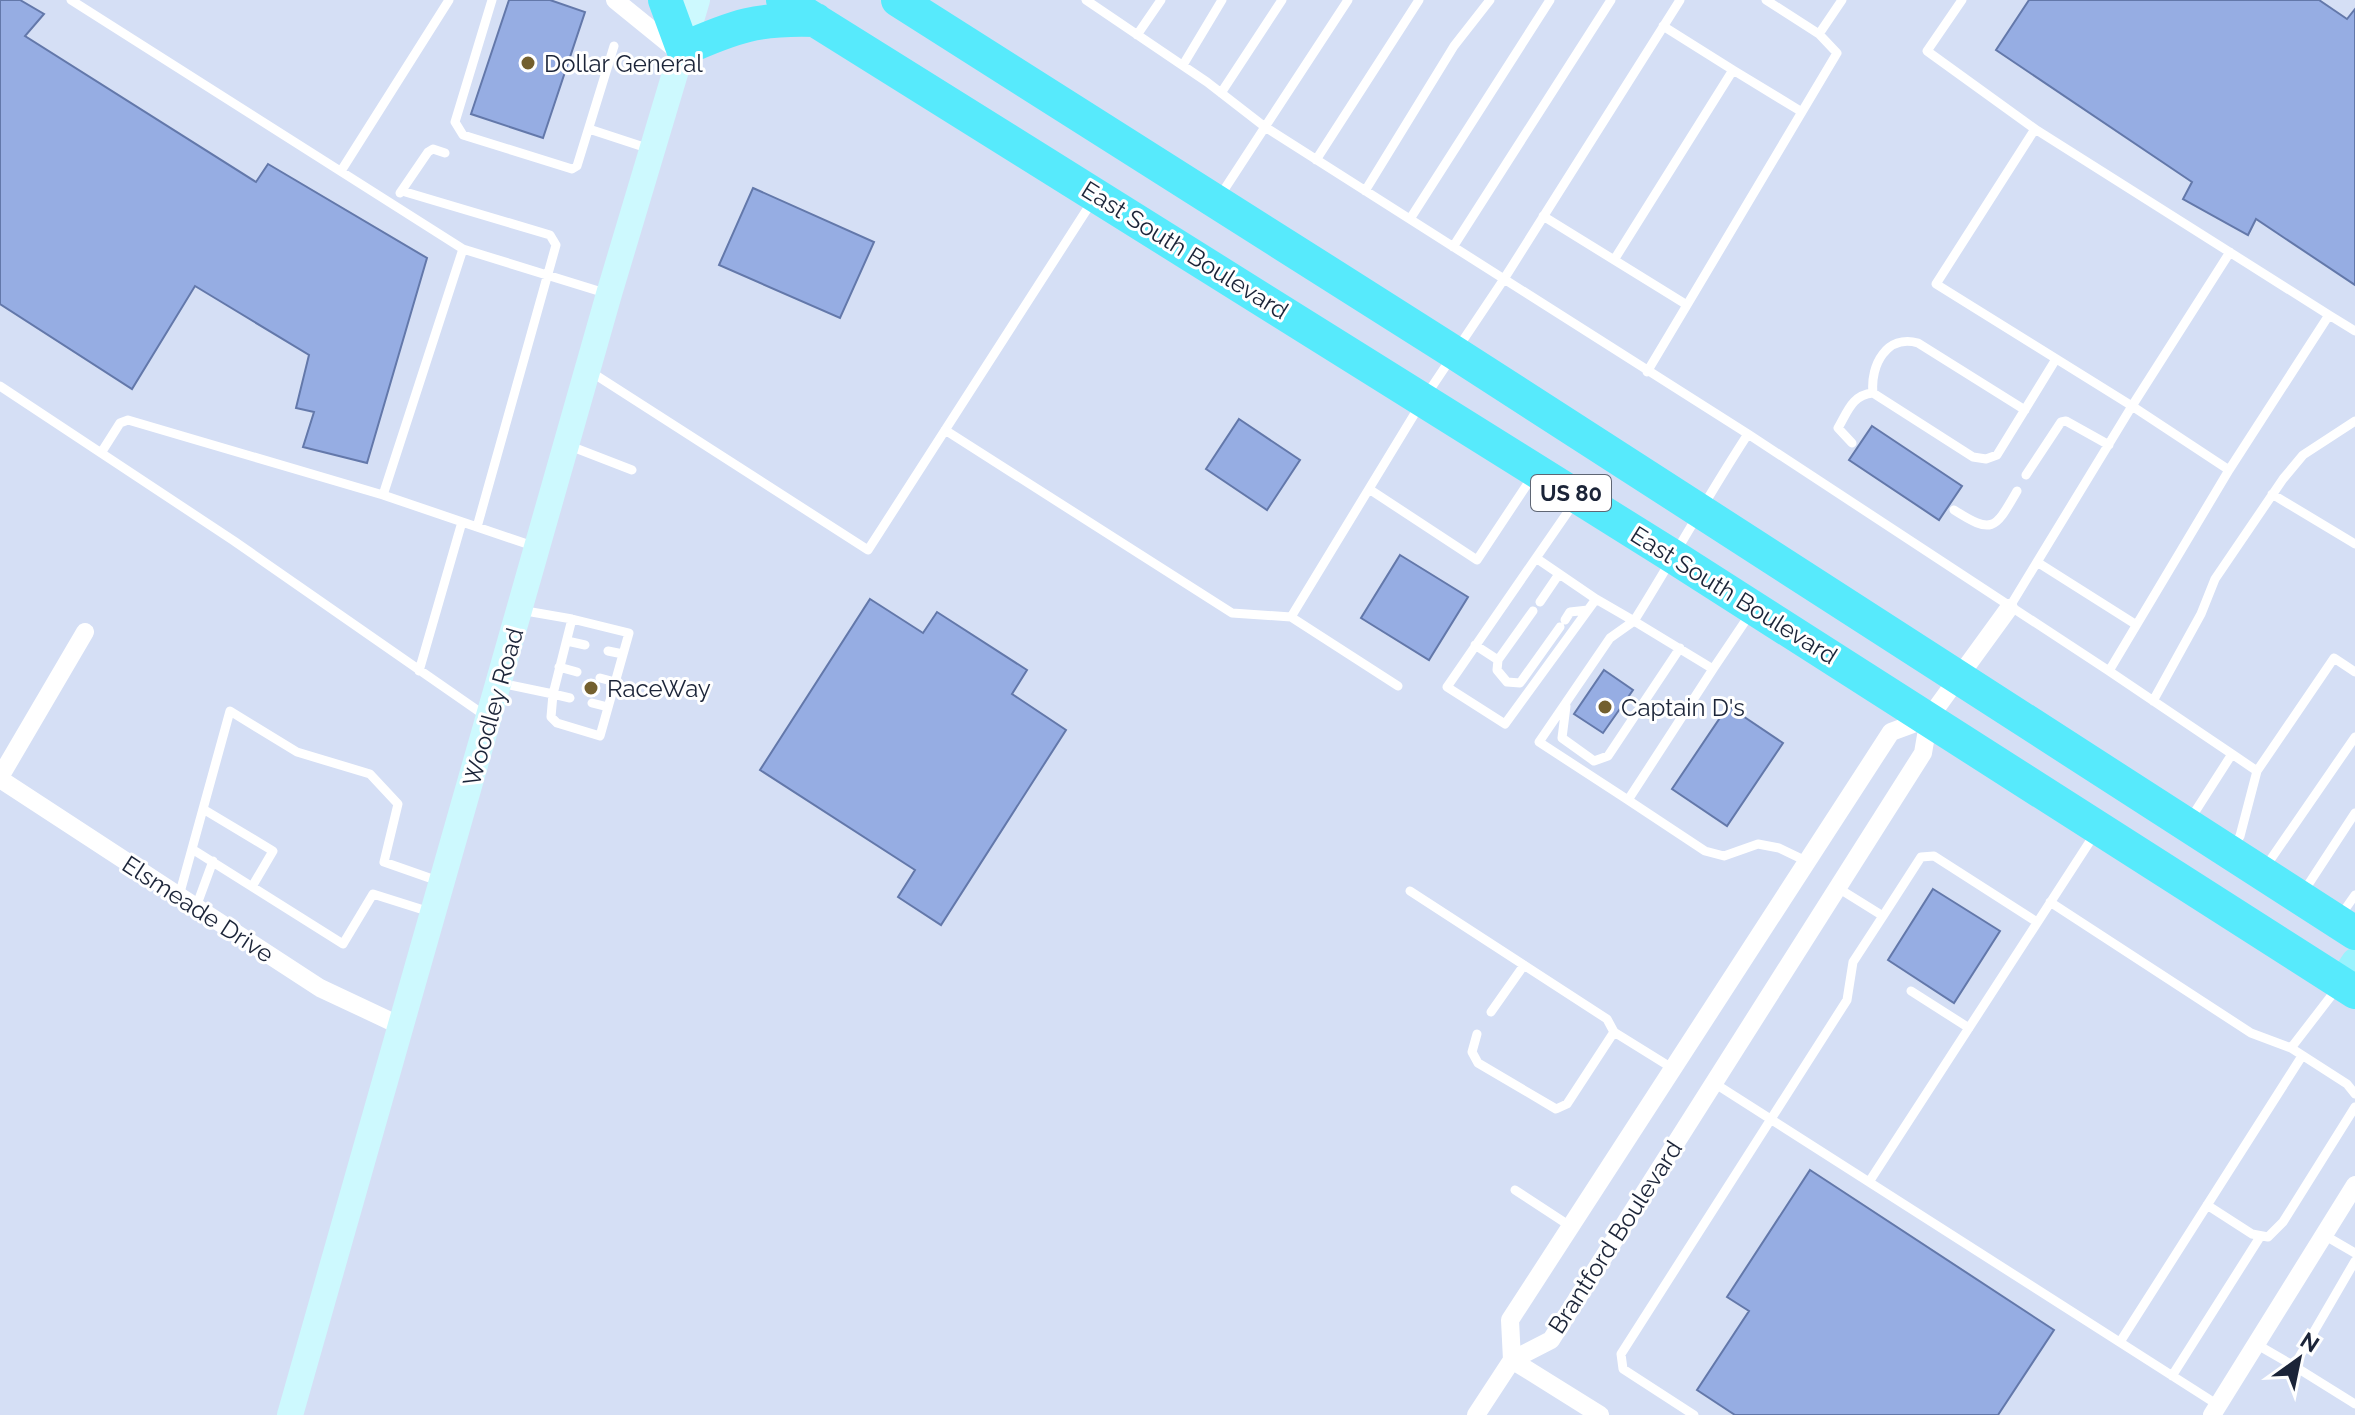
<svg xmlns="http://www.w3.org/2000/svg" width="2355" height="1415" viewBox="0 0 2355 1415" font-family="Raleway,sans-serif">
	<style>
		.building { fill: #96ade3; stroke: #6378aa; stroke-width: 2 }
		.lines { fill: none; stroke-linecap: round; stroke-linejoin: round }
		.lane { stroke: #fff; stroke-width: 9 }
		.street { stroke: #fff; stroke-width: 18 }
		.secondary { stroke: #cdf9fe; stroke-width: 26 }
		.primary { stroke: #9af2fd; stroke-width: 28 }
		.highway { stroke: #57eafc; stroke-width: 34 }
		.poi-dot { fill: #735f2e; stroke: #fff; stroke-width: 3 }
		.labels { text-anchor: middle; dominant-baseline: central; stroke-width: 6; stroke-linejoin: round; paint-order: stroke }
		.shield { fill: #fff; stroke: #5f6674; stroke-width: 2 }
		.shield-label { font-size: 22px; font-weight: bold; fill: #1b2438 }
		.poi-label { font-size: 24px; fill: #1b2438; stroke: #fff; text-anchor: start }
		.street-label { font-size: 24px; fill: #1b2438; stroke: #fff }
	</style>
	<rect width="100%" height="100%" fill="#d5dff5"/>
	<!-- building -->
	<path class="building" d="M0,0H20L44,14L25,36L256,182L268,164L427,258L367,463L303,447L314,412L296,408L309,355L195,286L132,389L0,304Z
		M509,0H550L585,12L543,138L471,114Z
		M2029,0H2319L2347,19L2355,9V285L2256,219L2248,235L2183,199L2192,182L1996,50Z
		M753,188L874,242L840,318L719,265Z
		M1239,419L1300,460L1267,510L1206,469Z
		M1872,426L1962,486L1939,520L1849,460Z
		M1400,555L1468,597L1429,660L1361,618Z
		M870,599L923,633L937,612L1027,670L1012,694L1066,730L941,925L898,897L915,870L760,770Z
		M1604,670L1633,690L1603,733L1574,714Z
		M1728,706L1783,743L1727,826L1672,789Z
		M1933,889L2000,931L1954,1003L1888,960Z
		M1810,1170L2054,1330L1998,1415H1735L1697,1390L1749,1311L1727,1297Z"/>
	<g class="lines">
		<!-- lane -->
		<path class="lane" d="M71,0L463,249
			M492,0L455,122L463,135L572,169L577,166L614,46
			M1086,0L1207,82L1265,127L1348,0
			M1680,0L1504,279L1748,434C1708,495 1673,559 1634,621L1713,669L1750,614
			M1962,0L1927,51L2035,129L1936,284L2132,406L2009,608
			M1663,26L1733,70
			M1819,34L1842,0
			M1137,35L1161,0
			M1183,65L1222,0
			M1221,93L1282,0
			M589,129L650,149
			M1316,160L1419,0
			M341,171L449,0
			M402,191L550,235L556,245L477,527
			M1365,191L1454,46L1490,0
			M400,193L428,152L433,149L445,153
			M1543,216L1687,305L1837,53L1819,34L1766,0
			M1410,219L1550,0
			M1453,247L1611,0
			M1614,260L1733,70L1802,112
			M2329,315L2355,331
			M591,372L868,550L1093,200
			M1647,372L1687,305
			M0,386L234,541L487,717
			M1873,393C1870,365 1887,334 1918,343L2025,410
			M945,430L1232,613L1291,617L1423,400L1504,279L1265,127L1220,196
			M1748,434L2109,671L2229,470L2329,315L2035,129
			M1852,443L1838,428C1848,411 1852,395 1873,393L1973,457L1986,459L1997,455L2056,359
			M570,446L632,470
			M101,453L120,423L128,420L383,495
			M2229,470L2132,406L2230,252
			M2026,475L2061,422L2066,421L2109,445
			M1369,489L1477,560L1532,477
			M2272,494L2355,544
			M1954,510C1993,535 1995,529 2017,491
			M536,547L383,495L463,249L605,293
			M1536,558L1596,599L1505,724L1447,687L1574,503
			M2037,562L2135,624
			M1596,599L1634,621L1610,638L1539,742L1628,800
			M1540,602L1559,574
			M1533,611L1498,660L1497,670L1507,682L1520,683L1560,627
			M1291,617L1398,686
			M1565,620L1570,612L1588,610
			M567,641L585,645
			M1475,645L1498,660
			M608,651L623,654
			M559,667L577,672
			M1713,669L1628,800L1705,851L1724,856L1758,844L1779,848L1806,861
			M419,671L462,522
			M2109,671L2232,754L2191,818
			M600,678L615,682
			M500,683L553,694L572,619L520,610
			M570,698L553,694L551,717L557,723L600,736L629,633L572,619
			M2153,701L2201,614L2215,579L2283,479L2303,455L2355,421
			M592,703L608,707
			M1566,706L1562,738L1594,761L1608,756L1680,648
			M2232,754L2257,771L2334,658L2355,672
			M203,809L273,851L253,885
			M2233,847L2240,836L2257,771
			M192,849L343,944L373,894L430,912
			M2264,869L2355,737
			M1838,888L1883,916L1921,857L1934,856L2037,922
			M1410,891L1607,1019L1614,1032L1672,1068
			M2304,891L2355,813
			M179,896L230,711L297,752L370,774L398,804L384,862L441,882
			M2050,902L2251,1033L2291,1048L2347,1084L2355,1094
			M196,907L213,861
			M2341,915L2355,895
			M1911,991L1969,1028
			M1491,1012L1524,965
			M1477,1034L1472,1052L1478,1063L1556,1109L1567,1104L1614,1032
			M2291,1048L2338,987
			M1714,1083L2218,1405
			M1869,1182L2096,832
			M1515,1190L1570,1226
			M2207,1205L2252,1234L2268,1237L2283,1222L2355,1107
			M2324,1235L2355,1253
			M2120,1342L2302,1056
			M2256,1344L2294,1366L2355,1261
			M2294,1366L2355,1404
			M2172,1376L2260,1237
			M1694,1415L1623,1369L1621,1354L1847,1000L1853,962L1883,916"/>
		<!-- street -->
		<path class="street" d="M615,0L679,52
			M0,777L85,632
			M0,779L320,988L403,1027
			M1512,1360L1551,1340L1923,753L1929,718L2009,608
			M1512,1360L1510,1320L1891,732L1929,718
			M1512,1360L1600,1415
			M1476,1415L1512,1360
			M2212,1415L2355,1185"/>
		<!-- secondary -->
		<path class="secondary" d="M290,1415L609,294L697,0"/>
		<!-- primary -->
		<path class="primary" d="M2341,983L2355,962"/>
		<!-- highway -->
		<path class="highway" d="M665,0L683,49C735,26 758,18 816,20
			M783,0L1674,557L2355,992
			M898,0L1455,353L2355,933"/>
	</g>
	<!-- markers -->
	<g class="poi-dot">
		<circle cx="528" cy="63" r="8"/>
		<circle cx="591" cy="688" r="8"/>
		<circle cx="1605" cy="707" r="8"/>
	</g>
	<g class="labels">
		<!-- shield labels -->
		<rect class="shield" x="1531" y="475" width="80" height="36" rx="6"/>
		<g class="shield-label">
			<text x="1571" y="493">US 80</text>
		</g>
		<!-- poi labels -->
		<g class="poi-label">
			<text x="544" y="63">Dollar General</text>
			<text x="607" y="688">RaceWay</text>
			<text x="1621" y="707">Captain D's</text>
		</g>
		<!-- street labels -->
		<g class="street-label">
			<text transform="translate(1185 250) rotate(32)">East South Boulevard</text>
			<text transform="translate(1734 595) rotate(32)">East South Boulevard</text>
			<text transform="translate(493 707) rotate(-74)">Woodley Road</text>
			<text transform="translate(198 909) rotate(33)">Elsmeade Drive</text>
			<text transform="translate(1615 1237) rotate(-57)">Brantford Boulevard</text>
		</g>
	</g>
	<!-- north arrow -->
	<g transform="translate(2299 1359) rotate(33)" stroke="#ffffff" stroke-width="6" paint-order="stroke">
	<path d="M0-6L14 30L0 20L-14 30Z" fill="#1b2438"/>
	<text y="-12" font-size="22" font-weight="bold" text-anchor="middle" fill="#1b2438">N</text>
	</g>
</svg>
